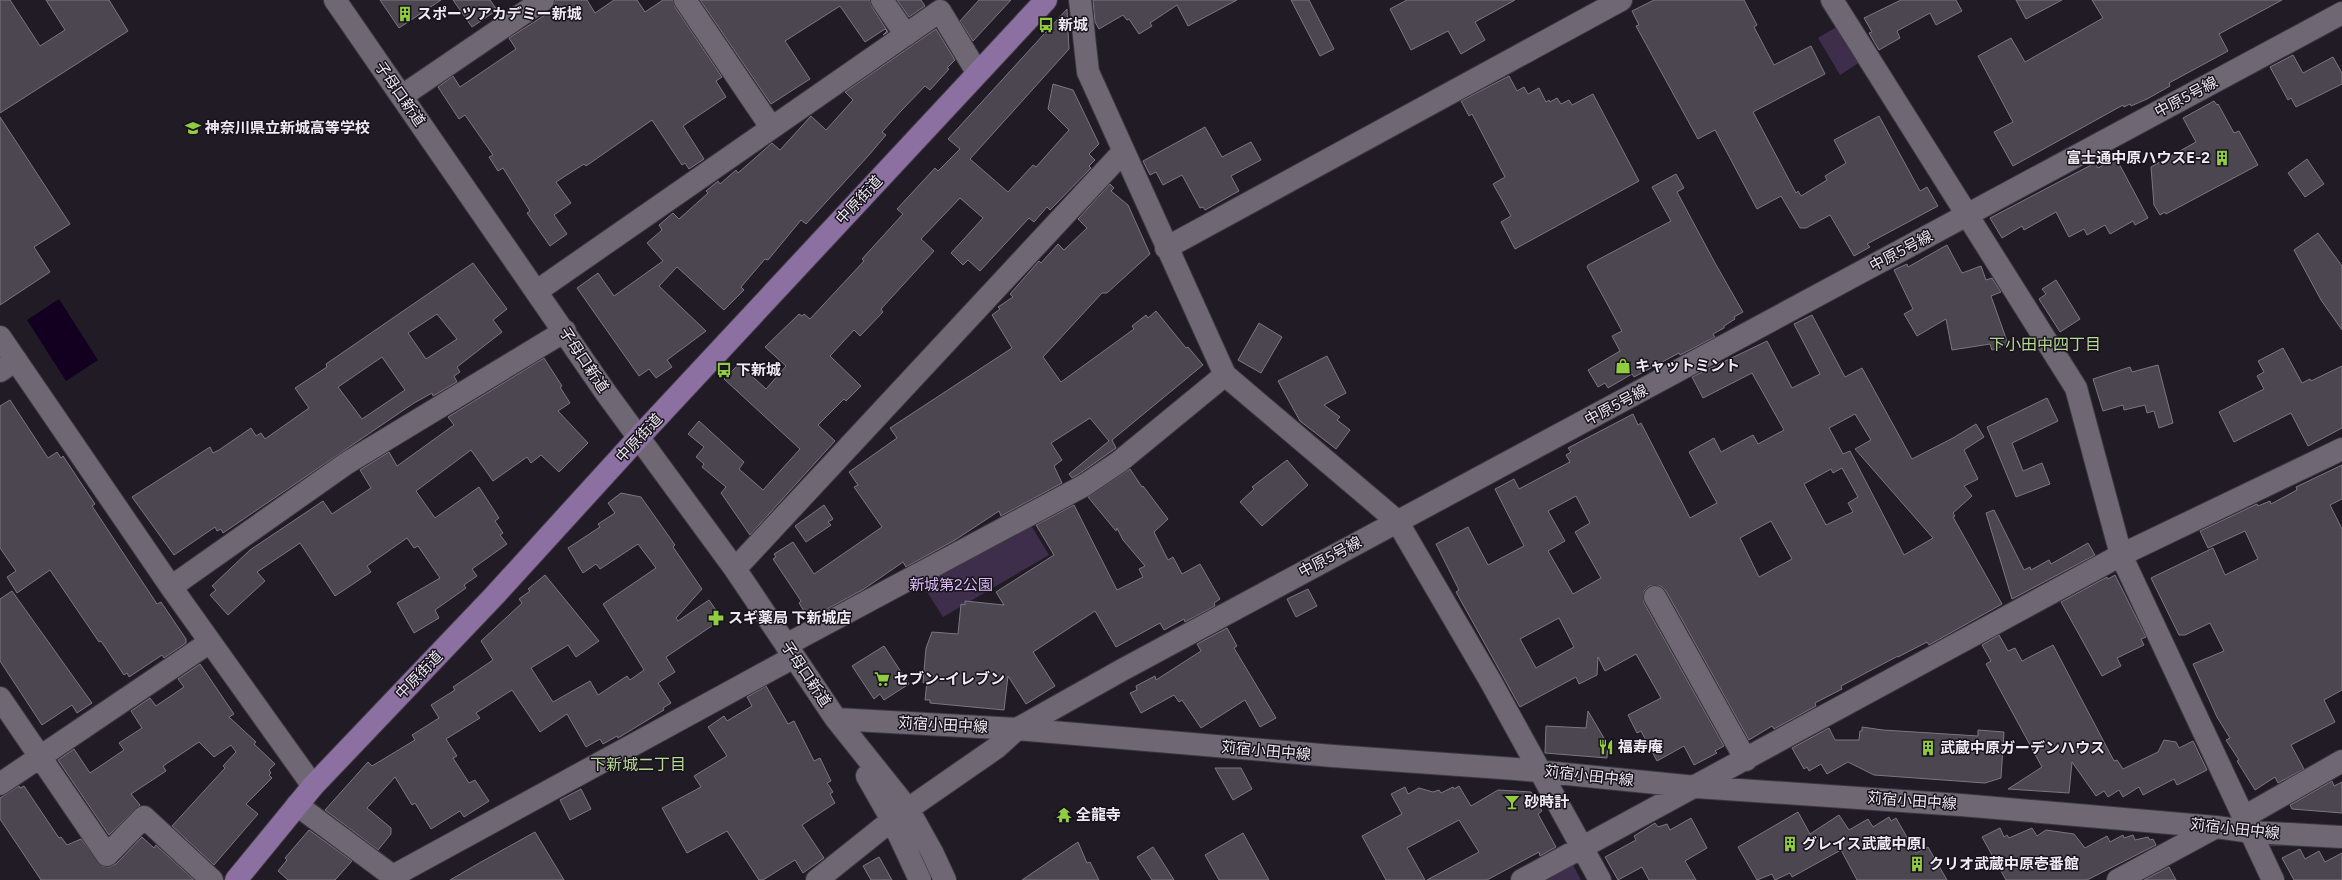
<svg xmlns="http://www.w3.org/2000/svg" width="2342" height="880" viewBox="0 0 2342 880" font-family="Figtree,'Noto Sans JP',sans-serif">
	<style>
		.green { fill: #3f2e4b }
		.water { fill: #130021 }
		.building { fill: #4c4651; stroke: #7d7682; fill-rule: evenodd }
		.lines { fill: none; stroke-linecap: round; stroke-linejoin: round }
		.minor-casing { stroke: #3c3840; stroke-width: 24 }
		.major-casing { stroke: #3c3840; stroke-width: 24 }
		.minor { stroke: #6f6874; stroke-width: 22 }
		.major { stroke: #8c70a1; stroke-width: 22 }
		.labels { text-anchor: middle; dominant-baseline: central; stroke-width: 3; stroke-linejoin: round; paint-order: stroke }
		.poi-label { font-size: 15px; font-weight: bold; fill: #efebf2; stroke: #17121b; text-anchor: start }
		.street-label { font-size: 15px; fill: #efebf2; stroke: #17121b }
		.park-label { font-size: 15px; fill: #dcbbf6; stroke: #17121b }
		.neighbourhood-label { font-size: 16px; fill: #b7da94; stroke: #17121b }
	</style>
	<rect width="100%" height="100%" fill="#211b25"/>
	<!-- green -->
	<path class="green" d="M1838,26L1860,62L1840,75L1818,38Z
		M1026,517L1049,555L943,617L917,576Z
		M1573,865L1581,880H1547Z"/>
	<!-- water -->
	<path class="water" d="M59,299L98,360L66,381L27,320Z"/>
	<!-- building -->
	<path class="building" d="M0,0H10L40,46L65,30L46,0H109L128,31L0,113Z
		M380,0H441L399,28Z
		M453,0H490L497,10L472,27Z
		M555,0H587L595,13L614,0H637L645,12L663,0H673L675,7L722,77L716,81L726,97L683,126L704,159L689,169L685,163L682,165L652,120L586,166L584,164L556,182L571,203L554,215L567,234L550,246L527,213L530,211L503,168L498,171L489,157L493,155L465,115L459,119L438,87L453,76L460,87L516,49L509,38L556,8L554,5Z
		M700,0H870L872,7L888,32L883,35L887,31L885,29L865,42L840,6L785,41L810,79L771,104Z
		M897,0H921L925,6L909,17Z
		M979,0H1011L973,41L960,21Z
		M1093,0H1237L1188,26L1177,5L1150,23L1152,26L1139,34L1129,19L1127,20L1123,15L1099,29L1095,22Z
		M1291,0H1309L1334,49L1320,56Z
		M1407,0H1515L1475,22L1485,40L1461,54L1448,31L1411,50L1390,9Z
		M1654,0H1744L1757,25L1754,27L1774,65L1811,46L1825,74L1753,112L1796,193L1798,191L1801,196L1827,180L1825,176L1846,163L1834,140L1879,116L1920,191L1927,187L1938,206L1867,244L1870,247L1854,256L1830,215L1806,228H1800L1781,196L1757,209L1715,130L1698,139L1636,26L1639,25L1632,11Z
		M1901,0H1956L1962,11L1936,25L1930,13L1897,31L1900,38L1879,50L1869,33L1872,32L1864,18Z
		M2016,0H2062L2026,19Z
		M2092,0H2282L2219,34L2228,51L2169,83L2170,86L2147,99L2131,106L2130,104L2124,107L2123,105L2013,166L1994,132L2013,122L1978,56L2011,38L2025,62L2103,18Z
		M1067,9L1069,49L970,159L1008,192L1033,165L1036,167L1069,130L1048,109L1053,84L1073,90L1099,144L1089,154L1095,160L1089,166L1091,168L1050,210L1047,207L1034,222L1029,218L980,271L968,260L963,265L951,253L983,218L960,198L921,239L934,251L881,309L883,312L860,336L854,330L830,356L861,386L846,401L844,399L818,425L835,441L750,535L721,493L726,487L702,467L704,464L696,457L704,447L688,434L699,421L744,462L739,469L763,490L800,449L724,379L739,364L766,389L786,366L765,347L799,314L802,316L804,314L810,319L864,261L862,259L903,214L897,209L935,168L938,171L960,149L948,139Z
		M936,29L955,60L947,68L949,69L930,90L925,86L901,111L882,132L886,135L869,155L806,224L801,220L768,260L765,259L741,287L744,290L724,310L677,267L659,286L706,331L667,360L672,367L656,378L649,369L639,376L577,288L598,273L614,296L663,261L647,243L662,230L659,225L673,213L679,219L708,193L706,191L718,181L720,184L736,170L738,173L772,143L780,150L811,116L826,130L853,100L845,92Z
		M2293,55L2303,73L2333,57L2342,73V84L2296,107L2291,98L2288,100L2270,67Z
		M1509,76L1517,91L1524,87L1528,94L1539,88L1546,102L1549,100L1550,102L1557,98L1561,104L1569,100L1572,105L1593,94L1639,181L1515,249L1501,222L1511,216L1493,184L1505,177L1472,114L1469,116L1461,101Z
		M2214,101L2217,105L2218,104L2234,133L2239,131L2258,165L2166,214L2165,212L2160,215L2154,205L2151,167L2196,142L2183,118Z
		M0,117L70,224L34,247L50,272L0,305Z
		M1205,127L1222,157L1251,142L1261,160L1231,176L1239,191L1205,210L1203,207L1200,208L1182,175L1163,185L1156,172L1150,175L1143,161Z
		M2116,158L2148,218L2135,225L2133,221L2110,234L2105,225L2087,235L2084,229L2069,237L2056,212L2024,230L2022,226L2002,238L1990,218L2095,163L2098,168Z
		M2307,159L2324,184L2305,197L2288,173Z
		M1676,174L1684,188L1677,192L1715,263L1743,312L1734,317L1735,319L1724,326V328L1713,334L1715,337L1680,355L1679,353L1634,377L1632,374L1608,388L1605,383L1598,387L1588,370L1620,351L1612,336L1622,331L1587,267L1588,265L1671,221L1652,187Z
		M1110,184L1114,188L1111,191L1128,205L1150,254L1107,293H1102L1043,357L1061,382L1134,329L1132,326L1146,315L1148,318L1156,311L1186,348L1188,347L1203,365L1112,440L1116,448L1079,474L1072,478L1069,474L1109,441L1090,418L1051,443L1062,460L1054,466L1062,483L1001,516L999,511L955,540L906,567L903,562L864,589L809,619L799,603L801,601L773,559L776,557L774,554L793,542L814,574L882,527L854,487L858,485L849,472L897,438L890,428L1012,348L992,315L1000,309L998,307L1013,297L1010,294L1039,261L1041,263L1058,244L1064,250L1087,228L1078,219Z
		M2318,233L2342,266V330L2321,300L2294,250Z
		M1947,245L1962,273L1981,266L1986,280L1992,278L2001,292L1991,296L2008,344L1992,350L1990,344L1952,350L1946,319L1917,336L1904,314L1913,309L1894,270L1907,264L1908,267Z
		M473,263L507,309L493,320L502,332L457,367L460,372L454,376L457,382L433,396L432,393L414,403L223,533L221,529L217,531L215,527L174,555L132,497L210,447L213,453L219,450L251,428L256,436L261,433L265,439L309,408L295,388L327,367L326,364ZM437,314L457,339L426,359L408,333ZM382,357L405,390L362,419L338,387Z
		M2056,280L2080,319L2060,332L2039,299L2046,294L2042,289Z
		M1812,315L1845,377L1862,368L1912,459L1953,438L1976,424L1984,437L1964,450L1978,479L1964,486L1972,496L1953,513L1955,516L1953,517L2002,604L1929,645L1927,642L1898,657V656L1841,686L1842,689L1815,703L1816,706L1774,729L1772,726L1749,740L1666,591L1661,586H1649L1644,591V603L1724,746L1715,751L1717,753L1694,765L1684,746L1657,761L1641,731L1637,733L1628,715L1661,698L1636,654L1605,671L1598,657L1597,675L1579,684L1576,677L1520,707L1456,592L1459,590L1436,544L1468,527L1488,565L1524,546L1495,489L1514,479L1519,489L1570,462L1566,455L1571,452L1568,448L1633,414L1638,425L1641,423L1690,518L1717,503L1689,452L1714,438L1721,452L1753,435L1758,444L1784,430L1752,373L1703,398L1692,377L1767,341L1792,388L1820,374L1794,324ZM1855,414L1871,440L1855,449L1933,538L1904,555L1850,451L1843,454L1829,428ZM1842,468L1858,497L1848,503L1853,512L1826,525L1804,484L1831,469L1833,473ZM1576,496L1590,523L1575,532L1601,578L1573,594L1548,551L1565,541L1548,511ZM1771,521L1792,559L1759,577L1740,538ZM1559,618L1574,647L1536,668L1520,639Z
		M1259,323L1282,337L1261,373L1238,360Z
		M2283,348L2302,383L2310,379L2311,381L2342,366V428L2308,446L2291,413L2234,442L2219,412L2264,389L2257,376L2264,372L2258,361Z
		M1327,356L1346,393L1324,405L1340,417L1337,420L1350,430L1336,449L1300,421L1278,381Z
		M544,358L562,386L560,387L570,403L558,411L588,443L559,472L541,455L531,463L527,457L493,481L471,450L416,491L435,518L479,487L499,518L495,521L503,533L500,535L507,544L472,569L477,576L464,585L466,588L435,610L439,618L414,633L397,603L440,578L418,546L414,548L407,538L367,566L371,572L335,596L300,543L257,572L265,581L228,615L210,595L216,590L212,586L250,550L323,501L332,514L371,488L360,470L389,452L397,466L454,425L448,417Z
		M2158,365L2173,423L2159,428L2154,411L2147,413L2145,405L2124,410L2123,405L2103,411L2093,379L2130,367L2132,372Z
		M2047,398L2058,421L2012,443L2023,471L2042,463L2050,484L2016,497L1987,427Z
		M10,400L48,458L57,452L61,458L63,456L95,504L92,506L157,604L161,602L186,639V643L164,658L162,655L129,677L127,673L124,675L101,641L99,642L50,570L17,593L7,577L16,571L0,548V406Z
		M1287,460L1308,485L1262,526L1240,502L1254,489L1252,487Z
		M2342,465V499L2330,505L2342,529V690L2324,700L2335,722L2291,745L2304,769L2278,783L2275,777L2255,790L2237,761L2239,760L2226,740L2230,738L2217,717L2193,664L2224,651L2210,623L2185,635H2179L2151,578L2213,548L2225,575L2258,559L2245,531L2208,548L2200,531L2257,504L2258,506L2270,501L2271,504L2297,490L2296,487Z
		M1130,469L1142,487L1143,486L1168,519L1154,532L1168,560L1173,557L1182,574L1200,564L1220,599L1214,603L1215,606L1185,622L1184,619L1164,630L1160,623L1116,647L1095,611L1033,652L1055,686L1026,704L1008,676L1004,710L930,703V700H925L927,681L923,683L926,648L932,632L958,634L961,604L965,605V601L1004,605L996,592L1054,555L1036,525L1074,505L1117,590L1143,577L1139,569L1145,566L1123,540L1117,528L1116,531L1088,497Z
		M621,493L641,497L675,545L673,547L702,589L676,618L678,621L709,600L722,619L666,657L675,672L658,683L671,703L663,708L664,710L618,738L617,736L603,744L600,739L586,747L567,714L540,732L512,690L476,713L480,718L446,739L457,756L453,758L469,783L475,780L489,801L464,817L460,811L431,829L415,803L412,805L395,777L367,808L391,828V834L378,850L325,810L368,762L372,766L415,740L412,735L439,718L431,705L455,690L453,687L493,660L481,641L522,603L519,599L530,591L528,589L545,575L599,641L576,657L568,645L531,668L553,702L590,681L598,695L627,676L630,680L644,670L603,604L656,568L638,544L600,569L596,564L583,573L568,548L600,527L598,524L615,513L608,503Z
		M824,505L833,519L828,522L831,525L806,542L795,526Z
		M1994,510L2024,570L2030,567L2031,570L2049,560L2051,564L2088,543L2095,555L2012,599L1986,513Z
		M2115,575L2146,637L2141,639L2144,645L2117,658L2121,666L2102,676L2061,602L2107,577L2108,579Z
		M1308,589L1317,606L1296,617L1287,599Z
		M12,591L92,703L77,713L72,705L42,725L0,661V599Z
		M1227,628L1237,646L1234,648L1276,718L1260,727L1245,700L1201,728L1182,700L1179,702L1174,695L1141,713L1130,693L1137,690L1136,686L1155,676L1156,680L1201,651L1197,644Z
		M1999,635L2008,651L2015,648L2022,661L2053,645L2114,761L2117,760L2123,769L2158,752L2164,740L2176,742L2179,748L2193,741L2207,770L2177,785L2174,779L2143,795L2139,787L2123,797L2119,790L2108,797L2104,791L2096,796L2072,762L2069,793L2008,789L2042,767L1986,664L1991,661L1982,645Z
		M884,646L909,684L884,700L880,694L874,699L852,666Z
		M200,664L234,714L229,717L256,742L254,744L275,764L269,770L271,773L269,775L272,778L246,804L258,814L214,865L172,826L225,768L223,766L236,752L231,745L214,757L199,742L163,766L166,771L131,794L140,805L109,835L58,760L74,749L90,773L124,750L119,743L142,728L131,711L150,698L156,706L184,687L178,679Z
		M766,686L788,724L794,721L814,761L820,758L831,781L827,783L833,792L830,794L835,803L802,825L824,858L803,873L795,860L763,880H759L727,831L687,853L662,808L701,787L694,776L727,756L708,727L724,716L727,721L752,706L747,697Z
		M1588,711L1608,745L1607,758L1545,753L1546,726L1586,728Z
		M1862,727L1883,730L1978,736V730L2004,732L2001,778L1985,783L1874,775L1848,762L1827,774L1821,764L1809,771L1807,767L1804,769L1792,748L1829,728L1835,740H1859L1860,731H1862Z
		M1215,768H1241L1252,789L1233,800Z
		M2332,781L2334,786L2342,782V813L2292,809L2290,805Z
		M19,786L20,788L24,786L59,838L61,837L67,845L81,839L102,866L109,867L116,864L142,837L154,848L156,845L194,880H41L0,819V798Z
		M1459,786L1471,806L1498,790L1531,792L1542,811L1538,814L1556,847L1540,856L1539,852L1487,880H1427L1479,852L1459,820L1407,848L1425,880H1386L1362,836L1402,814L1391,794L1405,787L1408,794L1419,788L1433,792L1439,790L1441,793L1453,787L1454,789Z
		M581,789L591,809L570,820L560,800Z
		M1798,812L1810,834L1839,815L1849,830L1868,819L1873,827L1889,817L1891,821L1896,818L1916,853L1928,847L1947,880H1857L1841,850L1792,877L1790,873L1775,880L1772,874L1757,880L1738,847Z
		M1691,818L1707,848L1685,861L1696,880H1649L1642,867L1618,880L1605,857L1636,840L1634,836L1655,823L1658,827L1667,824L1670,830Z
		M2000,828L2004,837L2007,835L2009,838L2032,828L2037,836L2046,830L2074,834L2085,848L2107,836L2110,842L2123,835L2124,838L2133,835L2135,840L2148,837L2150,840L2153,839L2156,845L2087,880H2006L1982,837Z
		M309,830L352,861L335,880H288L278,871L287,860L285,858Z
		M535,832L564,880H450L481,862Z
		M1243,833L1269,880H1219L1205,855Z
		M1078,842L1087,863L1090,862L1099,880H1022Z
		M1153,847L1174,880H1152L1137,857Z
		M2300,849L2305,859L2319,851L2325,862L2342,853V880H2294L2282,858Z
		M879,857L892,880H871L863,866Z
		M2169,867L2176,880H2144Z"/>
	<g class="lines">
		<defs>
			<path id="minor" d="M335,0L606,393L735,569L836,719L908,809L932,852L945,880
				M685,0L771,127
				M882,0L906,35
				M1080,0L1088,72L1225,375L1397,521L1491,682L1600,880
				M1832,0L2076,388L2121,555L2273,880
				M402,96L543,0
				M1166,248L1621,0
				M537,291L940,11L977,72
				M0,337L171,587L313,786
				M0,371L16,360
				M735,569L1123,152
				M171,587L347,463L565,331
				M1655,597L1746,760
				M786,645L1085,485L1119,462L1225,375
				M0,698L107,855L144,817L212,880
				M836,719L1017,729L1333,756L1516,769L1696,787L1961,805L2216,827L2252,832L2342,837
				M867,776L892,820L920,880
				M0,784L210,642
				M297,805L398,880
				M908,809L996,748L1017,729L1122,670L2342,13
				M2244,817L2342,761
				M393,876L794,657
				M817,880L892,820
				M1522,880L2121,555L2342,449
				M2118,880L2216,827"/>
			<path id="major" d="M236,880L313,786L495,595L639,437L1046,0"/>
		</defs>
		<!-- minor casing -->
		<use href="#minor" class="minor-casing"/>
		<!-- major casing -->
		<use href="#major" class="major-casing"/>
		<!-- minor -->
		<use href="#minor" class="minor"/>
		<!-- major -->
		<use href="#major" class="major"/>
	</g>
	<!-- icons -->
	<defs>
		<symbol id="building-bare" viewBox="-9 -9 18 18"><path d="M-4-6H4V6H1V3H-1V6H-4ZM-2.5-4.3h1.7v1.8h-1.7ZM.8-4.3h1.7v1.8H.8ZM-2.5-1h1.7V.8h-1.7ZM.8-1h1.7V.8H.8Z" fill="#91cd40" stroke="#17121b" stroke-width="2.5" paint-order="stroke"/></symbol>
		<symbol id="bus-bare" viewBox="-9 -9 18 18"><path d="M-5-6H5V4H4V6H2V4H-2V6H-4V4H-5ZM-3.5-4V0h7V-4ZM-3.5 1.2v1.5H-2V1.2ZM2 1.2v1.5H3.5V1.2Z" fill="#91cd40" stroke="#17121b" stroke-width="2.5" paint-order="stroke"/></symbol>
		<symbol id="school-bare" viewBox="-9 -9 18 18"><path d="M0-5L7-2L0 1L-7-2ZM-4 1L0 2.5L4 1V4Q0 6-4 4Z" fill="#91cd40" stroke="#17121b" stroke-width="2.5" paint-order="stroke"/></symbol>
		<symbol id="shop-bare" viewBox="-9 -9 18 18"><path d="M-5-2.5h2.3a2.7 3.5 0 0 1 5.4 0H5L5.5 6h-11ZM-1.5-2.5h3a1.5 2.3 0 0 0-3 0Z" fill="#91cd40" stroke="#17121b" stroke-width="2.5" paint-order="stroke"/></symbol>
		<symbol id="pharmacy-bare" viewBox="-9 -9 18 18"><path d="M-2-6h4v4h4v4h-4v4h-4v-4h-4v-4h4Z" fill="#91cd40" stroke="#17121b" stroke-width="2.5" paint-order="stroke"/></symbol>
		<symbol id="supermarket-bare" viewBox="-9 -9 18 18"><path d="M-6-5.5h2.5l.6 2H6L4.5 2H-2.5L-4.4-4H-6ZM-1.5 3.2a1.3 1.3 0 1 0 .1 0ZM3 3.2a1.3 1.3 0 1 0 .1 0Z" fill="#91cd40" stroke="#17121b" stroke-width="2.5" paint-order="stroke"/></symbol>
		<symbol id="restaurant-bare" viewBox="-9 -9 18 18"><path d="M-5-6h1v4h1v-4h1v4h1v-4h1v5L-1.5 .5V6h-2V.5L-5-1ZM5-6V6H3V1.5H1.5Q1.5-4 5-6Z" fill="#91cd40" stroke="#17121b" stroke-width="2.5" paint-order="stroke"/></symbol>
		<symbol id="bar-bare" viewBox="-9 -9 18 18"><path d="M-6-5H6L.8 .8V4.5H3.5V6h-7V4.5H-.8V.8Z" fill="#91cd40" stroke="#17121b" stroke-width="2.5" paint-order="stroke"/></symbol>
		<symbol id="temple-bare" viewBox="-9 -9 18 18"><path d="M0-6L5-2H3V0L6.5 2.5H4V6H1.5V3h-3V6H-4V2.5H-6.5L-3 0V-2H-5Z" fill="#91cd40" stroke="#17121b" stroke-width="2.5" paint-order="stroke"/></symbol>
	</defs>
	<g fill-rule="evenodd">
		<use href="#building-bare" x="394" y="3" width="22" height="22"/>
		<use href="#bus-bare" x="1035" y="14" width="22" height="22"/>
		<use href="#school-bare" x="182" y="117" width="22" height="22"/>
		<use href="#building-bare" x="2211" y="147" width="22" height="22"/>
		<use href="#shop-bare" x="1612" y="355" width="22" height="22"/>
		<use href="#bus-bare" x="713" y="359" width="22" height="22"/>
		<use href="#pharmacy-bare" x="705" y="607" width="22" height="22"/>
		<use href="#supermarket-bare" x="871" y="668" width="22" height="22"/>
		<use href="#restaurant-bare" x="1595" y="736" width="22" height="22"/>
		<use href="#building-bare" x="1917" y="737" width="22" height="22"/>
		<use href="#bar-bare" x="1501" y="791" width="22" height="22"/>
		<use href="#temple-bare" x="1053" y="804" width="22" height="22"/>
		<use href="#building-bare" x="1779" y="833" width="22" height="22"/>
		<use href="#building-bare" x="1906" y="853" width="22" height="22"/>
	</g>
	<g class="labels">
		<!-- poi labels -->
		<g class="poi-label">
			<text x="417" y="14">スポーツアカデミー新城</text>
			<text x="1058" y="25">新城</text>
			<text x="205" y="128">神奈川県立新城高等学校</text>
			<text x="2210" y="158" text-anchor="end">富士通中原ハウスE-2</text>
			<text x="1635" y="366">キャットミント</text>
			<text x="736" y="370">下新城</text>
			<text x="728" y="618">スギ薬局 下新城店</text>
			<text x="894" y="679">セブン-イレブン</text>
			<text x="1618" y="747">福寿庵</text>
			<text x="1940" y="748">武蔵中原ガーデンハウス</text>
			<text x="1524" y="802">砂時計</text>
			<text x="1076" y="815">全龍寺</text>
			<text x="1802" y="844">グレイス武蔵中原I</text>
			<text x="1929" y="864">クリオ武蔵中原壱番館</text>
		</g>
		<!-- street labels -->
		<g class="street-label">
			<text transform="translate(400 94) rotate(55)">子母口新道</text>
			<text transform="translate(2186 97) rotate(-28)">中原5号線</text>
			<text transform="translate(859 200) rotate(-47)">中原街道</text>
			<text transform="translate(1901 251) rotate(-28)">中原5号線</text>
			<text transform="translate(584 360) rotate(56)">子母口新道</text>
			<text transform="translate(1616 405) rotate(-28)">中原5号線</text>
			<text transform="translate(639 438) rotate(-47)">中原街道</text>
			<text transform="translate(1330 557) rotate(-28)">中原5号線</text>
			<text transform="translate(806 674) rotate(56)">子母口新道</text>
			<text transform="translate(419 675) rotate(-46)">中原街道</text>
			<text transform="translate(943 725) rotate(3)">苅宿小田中線</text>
			<text transform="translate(1266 751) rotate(5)">苅宿小田中線</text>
			<text transform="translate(1589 776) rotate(6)">苅宿小田中線</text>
			<text transform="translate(1912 801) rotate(4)">苅宿小田中線</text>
			<text transform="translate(2235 829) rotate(6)">苅宿小田中線</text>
		</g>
		<!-- park labels -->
		<g class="park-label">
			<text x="951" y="585">新城第2公園</text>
		</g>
		<!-- neighbourhood labels -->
		<g class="neighbourhood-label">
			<text x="2045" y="344">下小田中四丁目</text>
			<text x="638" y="764">下新城二丁目</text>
		</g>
	</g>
</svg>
